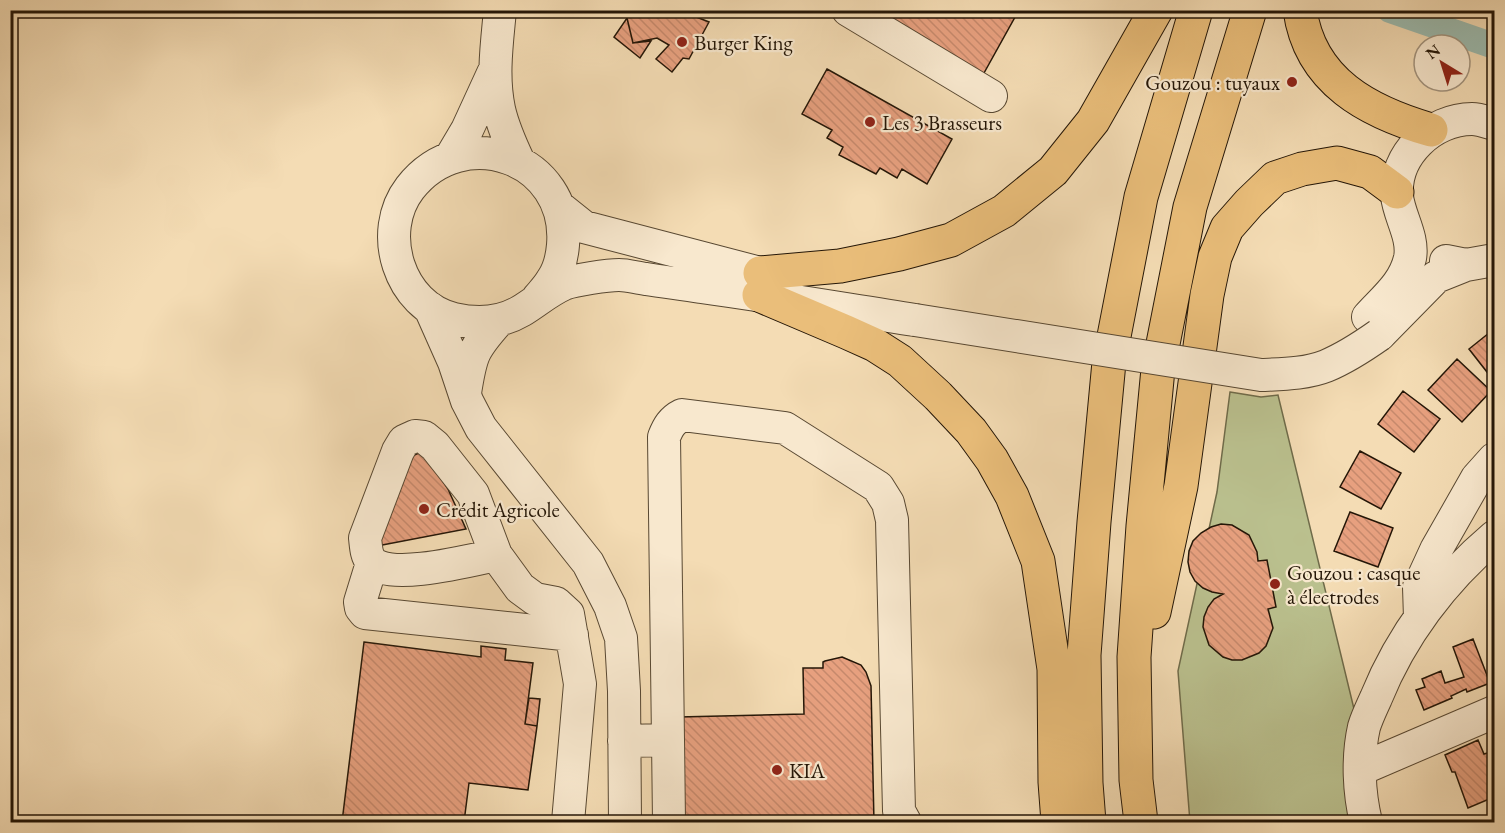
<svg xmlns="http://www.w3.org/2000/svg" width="1505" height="833" viewBox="0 0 1505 833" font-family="'EB Garamond',serif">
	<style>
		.grass { fill: #bac08e; stroke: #6f6b4a; stroke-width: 1.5 }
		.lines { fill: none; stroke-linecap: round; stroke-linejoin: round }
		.canal { stroke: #9cbbaf; stroke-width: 26 }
		.building { fill: url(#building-back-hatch); stroke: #241607; stroke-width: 1.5 }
		.minor-casing { stroke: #584832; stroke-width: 34 }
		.highway-casing { stroke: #241607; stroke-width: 35 }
		.minor { stroke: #f8e8ce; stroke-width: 32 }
		.highway { stroke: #eabe7a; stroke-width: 33 }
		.minor-bridge-casing { stroke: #584832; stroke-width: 34; stroke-linecap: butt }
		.minor-bridge { stroke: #f8e8ce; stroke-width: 32 }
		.poi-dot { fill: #8f2418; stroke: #f8e8ce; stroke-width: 2 }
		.labels { text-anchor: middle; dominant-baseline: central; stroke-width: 4.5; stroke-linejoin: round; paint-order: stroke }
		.poi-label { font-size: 21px; fill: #241607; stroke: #f8e8ce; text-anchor: start }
	</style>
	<defs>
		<pattern id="building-back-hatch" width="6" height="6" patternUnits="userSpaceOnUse" patternTransform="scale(1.5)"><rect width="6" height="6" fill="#e7a07f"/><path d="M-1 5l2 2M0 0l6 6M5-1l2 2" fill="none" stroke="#c6896c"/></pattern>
	</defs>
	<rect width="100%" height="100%" fill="#f4dcb4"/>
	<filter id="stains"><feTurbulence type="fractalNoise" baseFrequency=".00333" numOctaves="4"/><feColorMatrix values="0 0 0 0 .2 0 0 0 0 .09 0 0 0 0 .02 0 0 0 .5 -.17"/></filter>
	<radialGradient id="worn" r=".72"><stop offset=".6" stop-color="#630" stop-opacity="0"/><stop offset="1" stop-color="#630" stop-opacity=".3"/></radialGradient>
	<!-- grass -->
	<path class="grass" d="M1230,392L1261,397L1278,395L1355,713L1351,822H1190L1178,671L1217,492Z"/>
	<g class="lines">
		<!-- canal -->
		<path class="canal" d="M1390,10L1494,46"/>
	</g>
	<!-- building -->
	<path class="building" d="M625,10H691V15L709,22L689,59L683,58L672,72L656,59L669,45L657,38L633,43Z
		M858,10H1019L979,82Z
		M627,18L633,43L651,41L640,58L614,37Z
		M827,69L952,139L927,184L902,169L897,178L880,168L876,174L839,155L843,147L827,138L832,130L802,114Z
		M1494,329V381L1469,349Z
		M1457,359L1491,391L1462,422L1428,390Z
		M1403,391L1440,419L1414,452L1378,424Z
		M423,451L448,489L466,529L377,546L410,457Z
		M1360,451L1401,473L1381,509L1340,487Z
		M1350,512L1393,528L1378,567L1334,551Z
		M1221,524L1232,525L1249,535L1257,552L1258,561L1267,560L1276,607L1268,609L1273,628L1266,646L1259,653L1242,660H1232L1223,657L1209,645L1203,627L1204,617L1208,607L1214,599L1223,594L1212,592L1203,588L1195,581L1190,572L1188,562L1189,551L1193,541L1201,533L1211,527Z
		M1473,639L1490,683L1467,692L1466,689L1451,696L1452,698L1424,710L1416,690L1425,687L1422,679L1441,671L1445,683L1464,677L1453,647Z
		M364,642L481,657V646L506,649L505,660L533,663L525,724L537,726L528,790L469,783L464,822H342Z
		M842,657L861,665L866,672L871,686L874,822H682L679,717L804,714L803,668H823V662L825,661Z
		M529,698L540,699L537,726L525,724Z
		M1478,740L1484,754L1491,752L1494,760V766L1490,768L1494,778V797L1468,808L1455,772H1452L1445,755Z
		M1494,814V822H1473Z"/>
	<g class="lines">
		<defs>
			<path id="minor" d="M500,10C497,43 492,76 499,109C503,127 511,145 519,162
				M848,10L991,96
				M451,157L467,130L495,69
				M559,207L584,227L760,273L788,278
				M1446,261L1466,265L1494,260
				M538,298C543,292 548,287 552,280C559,270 562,257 563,245C570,158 463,120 410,188C376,232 399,306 454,319C476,324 501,323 521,311C536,302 548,291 564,284C574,280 608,275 619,275C628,275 637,278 646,279C664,282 683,284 701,287C773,297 844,309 915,320
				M430,308L454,362L467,401L481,428L588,563L610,606L621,638L624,691L625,822
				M1368,317C1385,298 1404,284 1410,258C1414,237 1399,216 1397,196C1394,155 1432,119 1472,119C1479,119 1487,122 1494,124
				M1379,335L1436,277L1466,265
				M465,393C471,354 473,349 499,320
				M496,555C472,560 387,582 371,561C366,555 366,546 365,538L398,451L404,441L415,436L424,437L435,446L473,494L496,555L520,588L535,599L556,603L568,614L580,684L568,822
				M372,563L360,602L361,608L365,613L572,635
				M1420,618L1419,587L1436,550L1477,478L1494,459
				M668,740L669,822
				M624,741L668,740L664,437C668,427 672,420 682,415L785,428L878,487L888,503L892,520L899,811L905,822
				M1361,769L1494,712
				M1366,822C1359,793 1357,758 1364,727C1367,717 1372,707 1376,698C1401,636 1443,580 1494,537"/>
			<path id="highway" d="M1300,10C1310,82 1369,112 1431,130
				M760,273L840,266L899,254L951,240L1004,211L1053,171L1093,121L1156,10
				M759,295L846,332L875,345L900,361L938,396L971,431L992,460L1012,496L1038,561L1054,669L1055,782L1058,822
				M1154,612L1181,486L1207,295L1215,257L1227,228L1249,203L1275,178L1302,169L1337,163L1370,172L1397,192
				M1089,822L1086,783L1084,655L1094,522L1109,362L1141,197L1196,10
				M1141,822L1136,780L1134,657L1143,526L1158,369L1190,207L1250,10"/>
		</defs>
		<!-- minor casing -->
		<use href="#minor" class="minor-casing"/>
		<!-- highway casing -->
		<use href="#highway" class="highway-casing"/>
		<!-- minor -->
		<use href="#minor" class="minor"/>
		<!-- highway -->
		<use href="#highway" class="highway"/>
		<defs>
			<path id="minor-bridge" d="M915,320L1261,375C1282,374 1306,374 1326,366C1345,358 1362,347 1379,335"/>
		</defs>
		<!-- minor-bridge casing -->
		<use href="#minor-bridge" class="minor-bridge-casing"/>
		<!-- minor-bridge -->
		<use href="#minor-bridge" class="minor-bridge"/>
	</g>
	<!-- markers -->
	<g class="poi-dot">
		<circle cx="682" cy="42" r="6"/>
		<circle cx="1292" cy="82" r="6"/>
		<circle cx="870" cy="122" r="6"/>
		<circle cx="424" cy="509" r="6"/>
		<circle cx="1275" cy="584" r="6"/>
		<circle cx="777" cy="770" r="6"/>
	</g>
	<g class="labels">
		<!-- poi labels -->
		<g class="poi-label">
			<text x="694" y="42">Burger King</text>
			<text x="1280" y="82" text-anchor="end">Gouzou : tuyaux</text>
			<text x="882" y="122">Les 3 Brasseurs</text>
			<text x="436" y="509">Crédit Agricole</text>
			<text x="1287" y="572">Gouzou : casque<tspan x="1287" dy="24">à électrodes</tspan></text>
			<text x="789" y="770">KIA</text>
		</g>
	</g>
	<!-- margin -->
	<rect width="1505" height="833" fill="none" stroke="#f4dcb4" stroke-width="36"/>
	<rect x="12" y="12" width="1481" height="809" fill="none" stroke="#241607" stroke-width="3"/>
	<rect x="18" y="18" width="1469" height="797" fill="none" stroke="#241607" stroke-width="1.5"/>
	<!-- north arrow -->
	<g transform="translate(1442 63) rotate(322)"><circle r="28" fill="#f8e8ce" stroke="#a3947e" stroke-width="1.5"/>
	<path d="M0-4.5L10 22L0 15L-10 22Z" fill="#8f2418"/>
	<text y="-9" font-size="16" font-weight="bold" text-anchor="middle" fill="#241607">N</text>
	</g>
	<rect width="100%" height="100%" filter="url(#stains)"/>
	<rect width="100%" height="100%" fill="url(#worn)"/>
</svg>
